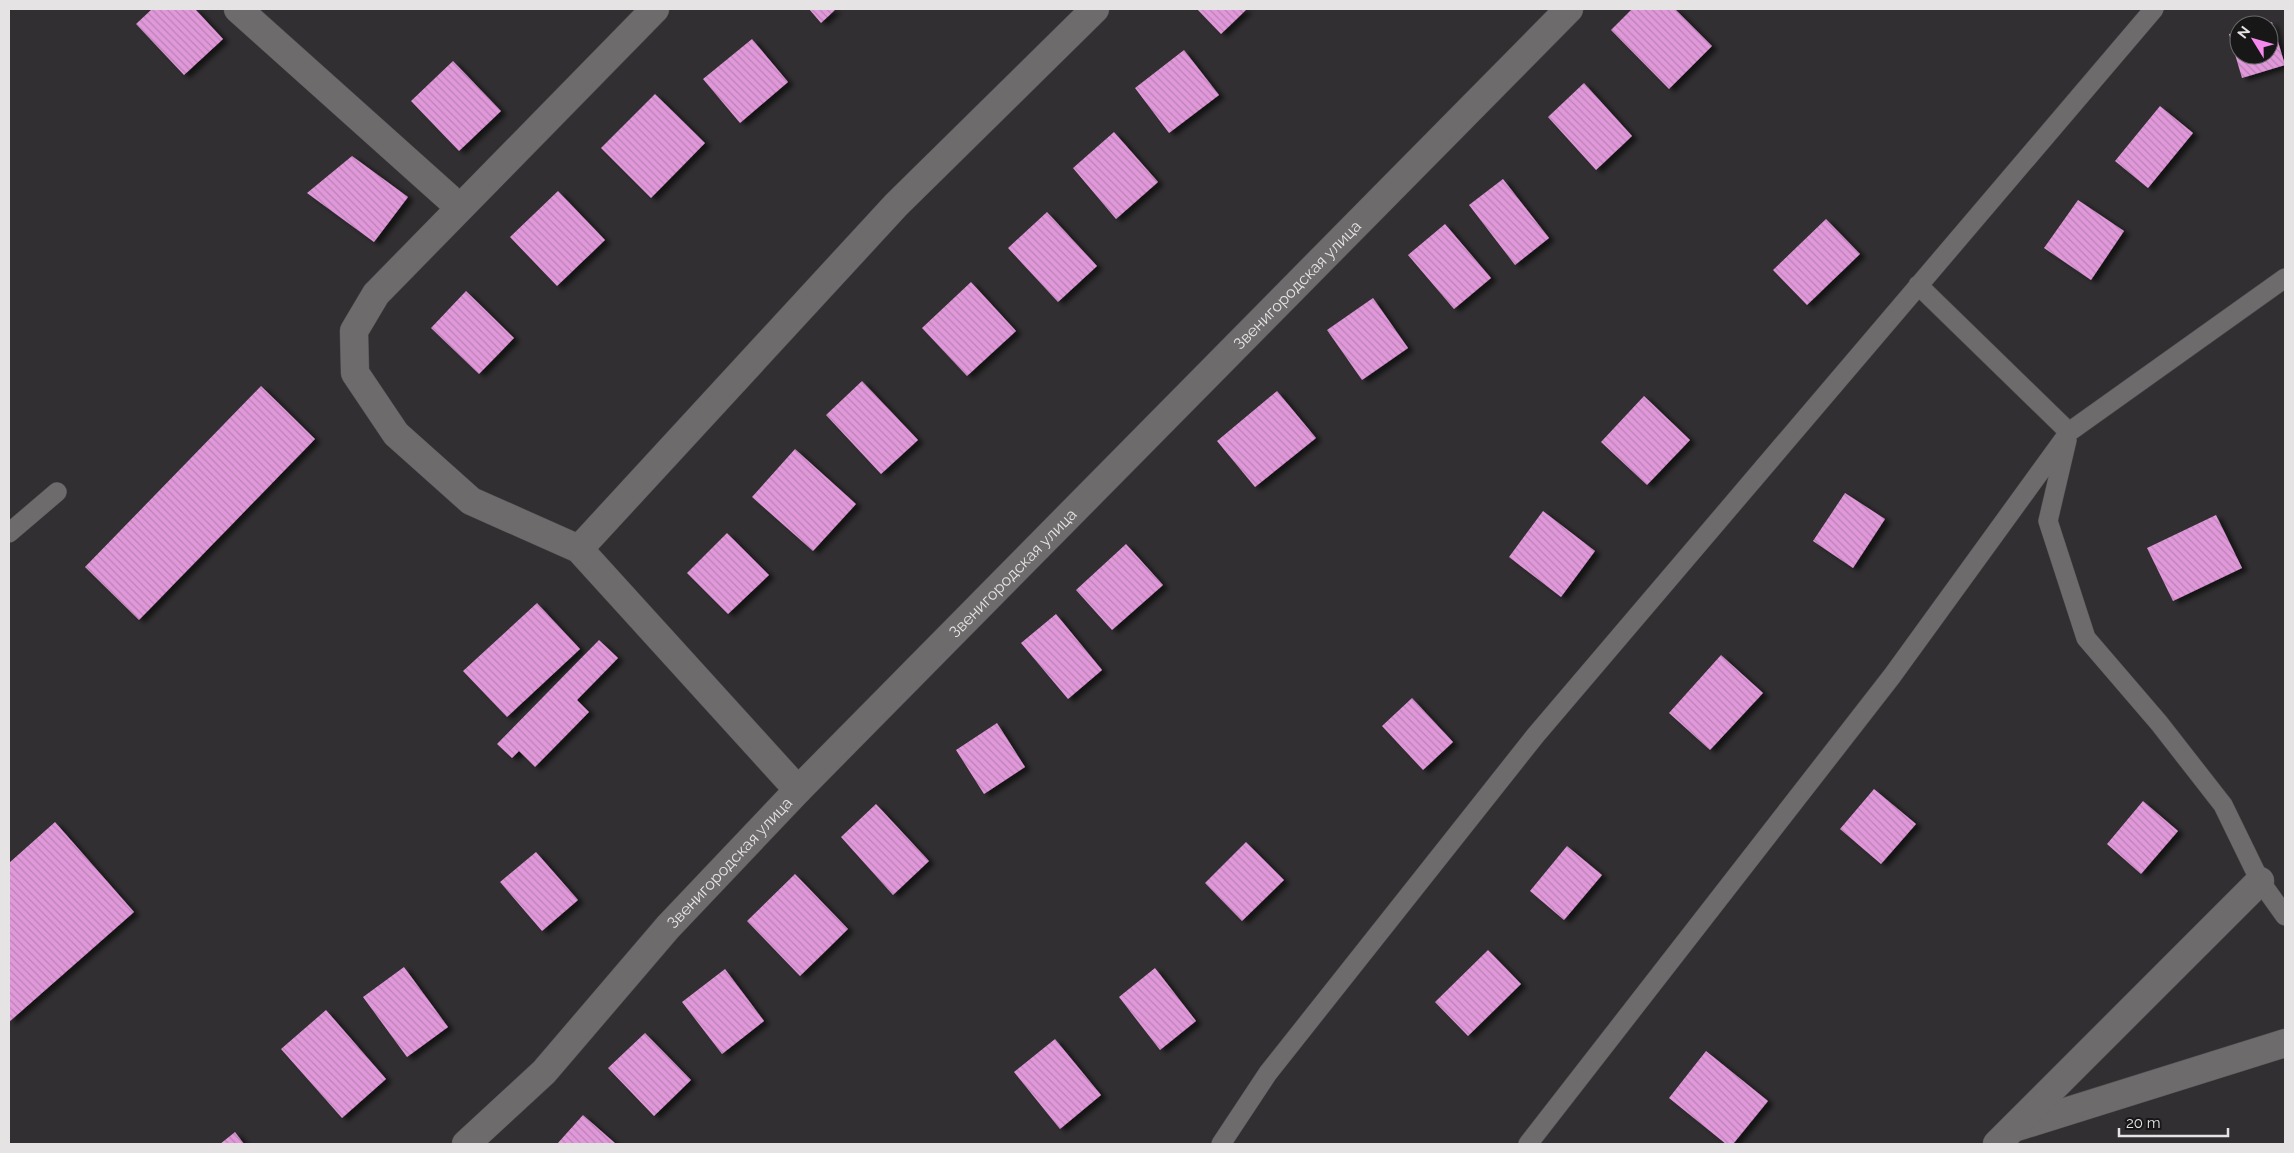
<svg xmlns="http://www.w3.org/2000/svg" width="2294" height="1153" viewBox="0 0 2294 1153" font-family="Raleway,sans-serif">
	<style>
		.building { fill: url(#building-back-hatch); filter: url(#shadow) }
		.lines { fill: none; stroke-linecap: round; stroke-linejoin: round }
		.service-casing { stroke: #4e4c4e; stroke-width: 20 }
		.minor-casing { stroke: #4e4c4e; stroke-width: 29 }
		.service { stroke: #6e6b6d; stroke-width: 19 }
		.minor { stroke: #6e6b6d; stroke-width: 28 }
		.labels { text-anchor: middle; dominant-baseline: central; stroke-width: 5; stroke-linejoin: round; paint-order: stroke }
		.street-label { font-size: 16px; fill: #e5e3e4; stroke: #181718 }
	</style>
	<defs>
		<pattern id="building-back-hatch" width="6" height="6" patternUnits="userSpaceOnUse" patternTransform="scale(1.25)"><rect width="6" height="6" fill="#e198da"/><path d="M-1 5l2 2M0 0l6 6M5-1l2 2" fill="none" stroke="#ba83b4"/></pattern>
		<filter id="shadow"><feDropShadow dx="5.5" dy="3" stdDeviation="2.5" flood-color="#0009"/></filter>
	</defs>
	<rect width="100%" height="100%" fill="#312f31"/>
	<!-- building -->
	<path class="building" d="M152,9H195L223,39L184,75L136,24Z
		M809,9H836L821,23Z
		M1197,9H1247L1221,34Z
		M1632,9H1675L1712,46L1669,89L1611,30Z
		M2272,22L2285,65L2242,78L2229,34L2239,32V55H2269V25H2263Z
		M752,39L788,82L740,123L703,79Z
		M1184,50L1219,95L1169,133L1135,88Z
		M453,61L501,111L459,151L411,101Z
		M1584,83L1632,136L1596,170L1548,117Z
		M655,94L705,143L651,198L601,148Z
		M2160,106L2193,133L2148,188L2115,161Z
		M1114,132L1158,182L1116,219L1073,168Z
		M352,156L408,197L374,242L307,193Z
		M1503,179L1549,238L1515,265L1469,205Z
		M558,191L605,240L557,286L510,237Z
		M2078,200L2124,231L2091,280L2044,248Z
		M1047,212L1097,266L1058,302L1008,248Z
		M1826,219L1860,254L1807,305L1773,270Z
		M1445,224L1491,278L1454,309L1408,255Z
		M971,282L1016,331L967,376L922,328Z
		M466,291L514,338L479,374L431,328Z
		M1373,298L1408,348L1362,380L1327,330Z
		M862,381L918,440L881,474L826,415Z
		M261,386L315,439L139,620L85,567Z
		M1277,391L1316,438L1255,487L1217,441Z
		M1644,396L1690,440L1647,485L1601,442Z
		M795,449L856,504L813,551L752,497Z
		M1845,493L1885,519L1853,568L1813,541Z
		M1543,511L1595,551L1561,597L1509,557Z
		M2216,515L2242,568L2173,601L2147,548Z
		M727,533L769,575L728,614L687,573Z
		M1126,544L1163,585L1112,630L1076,590Z
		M537,603L580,649L507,717L463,671Z
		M1056,614L1102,670L1068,699L1021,643Z
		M599,640L618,658L577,700L589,712L535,767L519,751L512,758L497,744Z
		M1721,655L1763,693L1710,750L1669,713Z
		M1412,698L1453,742L1423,770L1382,726Z
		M997,723L1025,767L984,794L956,750Z
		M1874,789L1916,824L1881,864L1840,829Z
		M2143,801L2178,831L2141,874L2107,844Z
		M876,804L929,861L893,895L841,837Z
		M55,822L134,912L9,1022V863Z
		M1246,842L1284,880L1242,921L1205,883Z
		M1567,846L1602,875L1564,920L1530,891Z
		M536,852L578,900L542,931L500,882Z
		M795,874L848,929L800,976L747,921Z
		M1488,950L1521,984L1468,1036L1435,1002Z
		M404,967L448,1027L407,1057L363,997Z
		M1155,968L1196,1021L1160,1050L1119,997Z
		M725,969L764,1021L722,1054L682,1002Z
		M326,1010L386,1079L342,1118L281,1049Z
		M645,1033L691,1080L654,1116L608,1068Z
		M1055,1039L1101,1095L1060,1129L1014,1072Z
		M1706,1051L1768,1101L1733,1144H1726L1669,1098Z
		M583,1115L616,1144H557Z
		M235,1132L244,1144H220Z"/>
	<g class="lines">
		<defs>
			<path id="service" d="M1918,285L2069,432
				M2067,440L2048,521L2086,638L2159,723L2223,805L2260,881L2285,916
				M9,533L57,492
				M1221,1144L1268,1073L1535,736L2154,9
				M1528,1144L1892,676L2069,432L2285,278"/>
			<g id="minor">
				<path d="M238,9L459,207"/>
				<path d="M655,9L376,294L354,331L355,373L396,434L471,501L579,549L798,790"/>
				<path d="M579,549L896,205L1095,9"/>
				<path d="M2017,1127L2285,1043"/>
				<path id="s1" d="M466,1144L544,1072L668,927L798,790L1569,9"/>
				<path d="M1997,1144L2260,881"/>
			</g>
		</defs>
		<!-- service casing -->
		<use href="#service" class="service-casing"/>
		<!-- minor casing -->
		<use href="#minor" class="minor-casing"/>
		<!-- service -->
		<use href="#service" class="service"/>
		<!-- minor -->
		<use href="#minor" class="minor"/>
	</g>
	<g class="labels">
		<!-- street labels -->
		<g class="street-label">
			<text stroke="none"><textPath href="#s1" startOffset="1196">Звенигородская улица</textPath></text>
			<text stroke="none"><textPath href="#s1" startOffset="791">Звенигородская улица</textPath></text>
			<text stroke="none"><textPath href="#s1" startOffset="386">Звенигородская улица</textPath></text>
		</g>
	</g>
	<!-- border -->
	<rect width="2294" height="1153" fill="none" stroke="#e5e3e4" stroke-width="20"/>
	<!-- north arrow -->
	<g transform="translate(2254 40) rotate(307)"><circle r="24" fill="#181718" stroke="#6a696a"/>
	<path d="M0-4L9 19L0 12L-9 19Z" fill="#f689ed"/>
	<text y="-8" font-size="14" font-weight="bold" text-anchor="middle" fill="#e5e3e4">N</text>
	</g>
	<!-- scale -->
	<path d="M2119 1128v8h109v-8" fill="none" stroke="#e5e3e4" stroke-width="2.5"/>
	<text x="2126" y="1128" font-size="15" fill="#e5e3e4" stroke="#181718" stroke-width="4" paint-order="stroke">20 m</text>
</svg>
